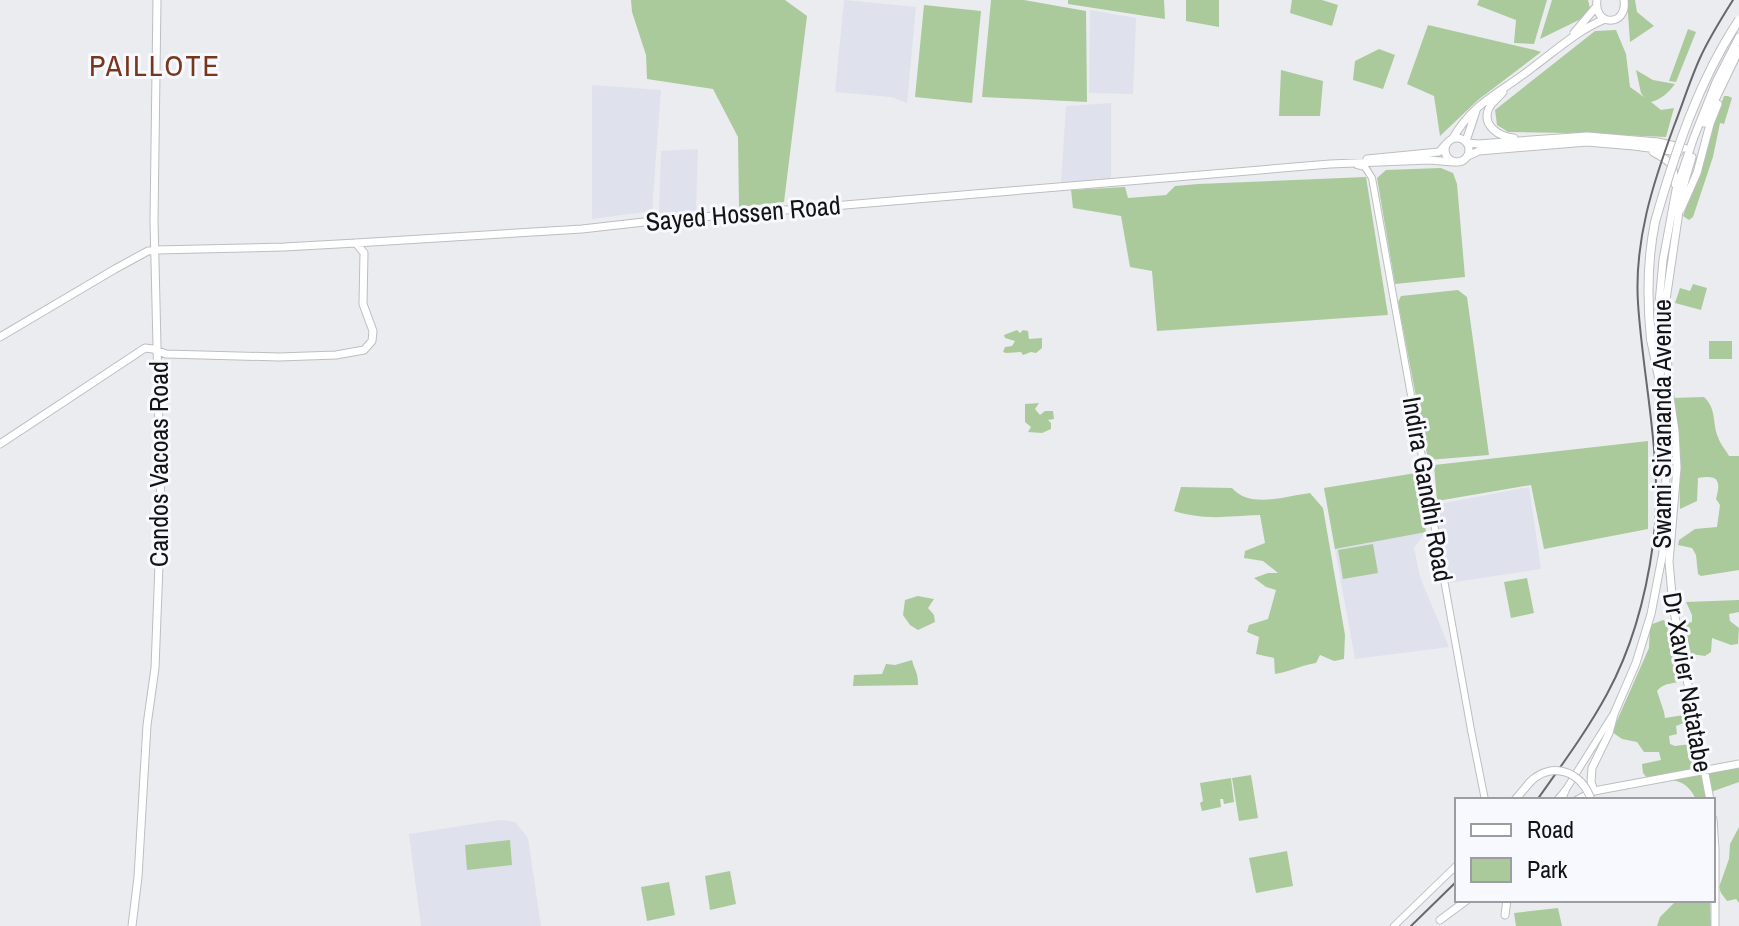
<svg xmlns="http://www.w3.org/2000/svg" width="1739" height="926" viewBox="0 0 1739 926" font-family="'Archivo Narrow',sans-serif">
	<style>
		.built { fill: #dfe1ed }
		.green { fill: #aaca9c }
		.lines { fill: none; stroke-linecap: round; stroke-linejoin: round }
		.tertiary-casing { stroke: #bdbec2; stroke-width: 8 }
		.secondary-casing { stroke: #bdbec2; stroke-width: 9 }
		.trunk-casing { stroke: #bdbec2; stroke-width: 10 }
		.tertiary { stroke: #fff; stroke-width: 6 }
		.secondary { stroke: #fff; stroke-width: 7 }
		.trunk { stroke: #fff; stroke-width: 8 }
		.tram { stroke: #67686a; stroke-width: 2 }
		.secondary-bridge-casing { stroke: #bdbec2; stroke-width: 9; stroke-linecap: butt }
		.trunk-bridge-casing { stroke: #bdbec2; stroke-width: 10; stroke-linecap: butt }
		.secondary-bridge { stroke: #fff; stroke-width: 7 }
		.trunk-bridge { stroke: #fff; stroke-width: 8 }
		.labels { text-anchor: middle; dominant-baseline: central; stroke-width: 6; stroke-linejoin: round; paint-order: stroke }
		.street-label { font-size: 26px; fill: #131314; stroke: #f8f9fe }
		.quarter-label { font-size: 30px; letter-spacing: 2px; fill: #78361c; stroke: #f8f9fe }
	</style>
	<rect width="100%" height="100%" fill="#ebecf0"/>
	<!-- built -->
	<path class="built" d="M844,0L916,7L907,103L891,97L835,92Z
		M1090,10L1136,18L1133,94L1089,93Z
		M592,85L661,90L652,211L592,219Z
		M1111,103V179L1061,182L1066,106Z
		M698,149L696,211L659,215L661,151Z
		M1416,473L1426,532L1414,548L1420,577L1449,647L1355,659L1324,488Z
		M1529,487L1541,569L1449,583L1434,505Z
		M500,820L515,822L528,838L541,926H421L409,834Z"/>
	<!-- green -->
	<path class="green" d="M631,0H785L807,16L784,202L739,207L738,137L713,89L647,79L646,55L632,12Z
		M991,0H1024L1086,11L1087,102L982,97Z
		M1068,0H1164L1165,19L1068,4Z
		M1186,0H1219V27L1186,21Z
		M1292,0H1322L1338,5L1332,26L1290,13Z
		M1479,0H1547L1534,44L1514,43L1516,20L1477,5Z
		M1552,0H1588L1590,8L1581,19L1540,39Z
		M1627,0H1635L1637,12L1654,26L1630,42Z
		M924,5L981,11L972,103L915,97Z
		M1428,25L1535,50L1541,52L1478,100L1440,136L1434,96L1407,84Z
		M1688,29L1696,32L1676,82L1669,81Z
		M1616,30L1626,54L1630,87L1644,97L1641,93L1636,70L1653,80L1675,84C1668,93 1662,99 1651,102L1661,110L1674,108L1666,137L1570,133L1508,132L1497,125L1495,110L1595,31Z
		M1379,49L1395,55L1383,89L1353,80L1355,61Z
		M1281,70L1323,81L1320,116H1279Z
		M1724,96H1728L1732,98L1724,124L1720,123L1713,157L1693,217L1689,220L1683,216Z
		M1441,168L1453,173L1457,184L1465,277L1395,284L1377,178L1386,170Z
		M1366,177L1388,315L1157,331L1152,271L1130,267L1121,216L1073,208L1071,190L1125,187L1128,198L1166,195L1175,186L1198,184Z
		M1693,284L1707,288L1701,310L1675,303L1680,288L1690,291Z
		M1458,290L1467,297L1489,455L1428,460L1398,302L1401,296Z
		M1017,330L1020,333L1023,330L1028,331L1029,339L1042,338V348L1036,353L1031,352L1023,355L1021,352L1006,353L1003,352L1005,347L1012,346L1015,341L1005,338L1004,335Z
		M1709,341H1732V359H1709Z
		M1704,397C1717,409 1712,423 1718,437C1720,444 1726,450 1729,456H1739V570L1701,576L1698,574L1696,555L1692,548L1678,545L1679,540L1695,529L1717,527L1720,505L1716,499C1721,481 1719,474 1698,478L1697,501L1680,509L1679,468L1671,398Z
		M1039,403L1035,409L1040,415L1045,411H1053L1054,419L1048,420L1051,423V429L1042,433L1028,432L1031,427L1025,422V404Z
		M1648,441V529L1544,549L1531,485L1437,501L1434,465Z
		M1416,473L1426,532L1335,549L1324,488Z
		M1181,487L1232,488C1250,509 1286,496 1310,493L1323,508L1345,635L1344,659L1334,661L1320,655L1316,663C1302,665 1289,672 1275,674L1274,658L1256,654L1259,637L1247,632L1249,625L1268,619L1276,590L1266,587L1254,578L1268,573H1278L1263,561L1244,558L1245,551L1265,543L1260,515C1227,516 1207,521 1174,511Z
		M1373,544L1378,573L1343,579L1338,550Z
		M1527,578L1534,613L1511,618L1504,582Z
		M918,596L934,599L928,608L934,615L935,622L918,630L910,625L903,615L905,600Z
		M1739,600V612L1729,614L1730,621L1739,628L1738,644L1731,645L1712,638L1711,652L1705,656L1691,654L1684,624L1692,622V615L1686,602Z
		M1663,620L1667,622L1671,656H1679C1686,697 1671,674 1657,691L1664,712L1665,718L1684,715V723L1676,726L1677,734L1669,736L1670,744L1675,746L1691,744L1694,759L1711,772L1739,766V782L1711,792L1712,800H1696C1687,778 1670,778 1649,780L1643,773L1642,764L1661,760L1659,752H1644L1637,742L1622,739L1612,732L1649,648L1650,625Z
		M912,660C915,672 918,671 918,685L853,686L854,675L882,674L886,664L895,665Z
		M1251,775L1258,818L1239,821L1232,778Z
		M1231,778L1234,802L1224,804L1223,799H1220L1221,807L1202,811L1200,803L1203,801L1200,783Z
		M1739,827V903L1736,899L1727,901L1721,893L1719,887L1729,859L1730,844Z
		M510,840L512,865L467,870L465,845Z
		M1287,851L1293,886L1256,893L1249,858Z
		M730,871L736,904L710,910L705,876Z
		M669,882L675,915L647,921L641,887Z
		M1677,900H1710L1711,926H1657L1660,917Z
		M1558,908L1562,926H1516L1514,913Z"/>
	<g class="lines">
		<defs>
			<path id="tertiary" d="M1357,165L1365,167L1372,178L1471,730L1485,800
				M1557,800L1565,791L1612,716
				M1394,926L1457,865"/>
			<path id="secondary" d="M1597,0C1593,27 1628,27 1624,0
				M1574,33L1596,7
				M1503,92C1499,97 1492,102 1489,108C1481,126 1500,137 1514,138
				M1704,123L1739,50
				M1445 150a12 12 0 1 1 24 0a12 12 0 1 1-24 0Z
				M1453,138C1474,102 1500,93 1532,68C1555,51 1578,30 1605,19
				M1466,141L1476,111
				M1468,143L1478,144L1587,136L1658,142L1684,148
				M1653,152C1670,161 1674,163 1675,184
				M1468,156L1479,151L1587,142L1634,146L1679,152
				M1692,157L1682,191L1666,300L1665,324L1670,397L1675,431L1677,468L1669,562L1673,606L1710,800
				M1367,159L1439,152L1446,144
				M1681,209L1697,173L1710,124L1718,104
				M0,337L115,269L148,251L156,250L284,247L356,243L582,229L644,222L1330,164L1429,160L1453,162
				M1661,372L1659,303L1663,260L1676,190L1694,137L1716,82L1739,37
				M0,444L145,348L153,349L166,354L279,357L336,355L364,350L372,341L373,331L363,304L364,253L356,243
				M1594,791L1591,782L1592,768L1609,733L1614,714L1636,663L1651,614L1663,552L1666,476L1661,384
				M1515,800L1530,782
				M1561,800L1565,791
				M1577,800L1594,791L1739,764
				M1713,819L1715,849V926
				M1505,915L1507,900
				M1440,920L1467,900
				M132,926L138,877L147,725L155,668L161,513L154,220L157,0"/>
			<path id="trunk" d="M1651,339L1661,387"/>
		</defs>
		<!-- tertiary casing -->
		<use href="#tertiary" class="tertiary-casing"/>
		<!-- secondary casing -->
		<use href="#secondary" class="secondary-casing"/>
		<!-- trunk casing -->
		<use href="#trunk" class="trunk-casing"/>
		<!-- tertiary -->
		<use href="#tertiary" class="tertiary"/>
		<!-- secondary -->
		<use href="#secondary" class="secondary"/>
		<!-- trunk -->
		<use href="#trunk" class="trunk"/>
		<!-- tram -->
		<path class="tram" d="M1537,800C1561,766 1587,731 1607,694C1632,648 1646,596 1653,544C1664,464 1643,382 1638,303C1634,241 1653,183 1674,126C1683,103 1690,80 1700,58C1709,38 1721,19 1733,0
			M1411,926L1457,881"/>
		<defs>
			<path id="secondary-bridge" d="M1530,782C1552,760 1583,772 1591,800"/>
			<path id="trunk-bridge" d="M1651,339C1647,299 1647,261 1655,222C1675,152 1699,80 1739,20"/>
		</defs>
		<!-- secondary-bridge casing -->
		<use href="#secondary-bridge" class="secondary-bridge-casing"/>
		<!-- trunk-bridge casing -->
		<use href="#trunk-bridge" class="trunk-bridge-casing"/>
		<!-- secondary-bridge -->
		<use href="#secondary-bridge" class="secondary-bridge"/>
		<!-- trunk-bridge -->
		<use href="#trunk-bridge" class="trunk-bridge"/>
	</g>
	<g class="labels">
		<!-- street labels -->
		<g class="street-label">
			<text transform="translate(743 213) rotate(-5)">Sayed Hossen Road</text>
			<text transform="translate(1661 424) rotate(-90)">Swami Sivananda Avenue</text>
			<text transform="translate(158 464) rotate(-90)">Candos Vacoas Road</text>
			<text transform="translate(1428 489) rotate(80)">Indira Gandhi Road</text>
			<text transform="translate(1688 682) rotate(80)">Dr Xavier Natatabe</text>
		</g>
		<!-- quarter labels -->
		<g class="quarter-label">
			<text x="155" y="65">PAILLOTE</text>
		</g>
	</g>
	<!-- legend -->
	<rect x="1455" y="798" width="260" height="104" fill="#f8f9fe" stroke="#9c9da0" stroke-width="2"/>
	<rect x="1471" y="824" width="40" height="12" fill="#ffffff" stroke="#9c9da0" stroke-width="2"/>
	<text x="1527" y="838" font-size="24" fill="#131314">Road</text>
	<rect x="1471" y="858" width="40" height="24" fill="#aaca9c" stroke="#9c9da0" stroke-width="2"/>
	<text x="1527" y="878" font-size="24" fill="#131314">Park</text>
</svg>
